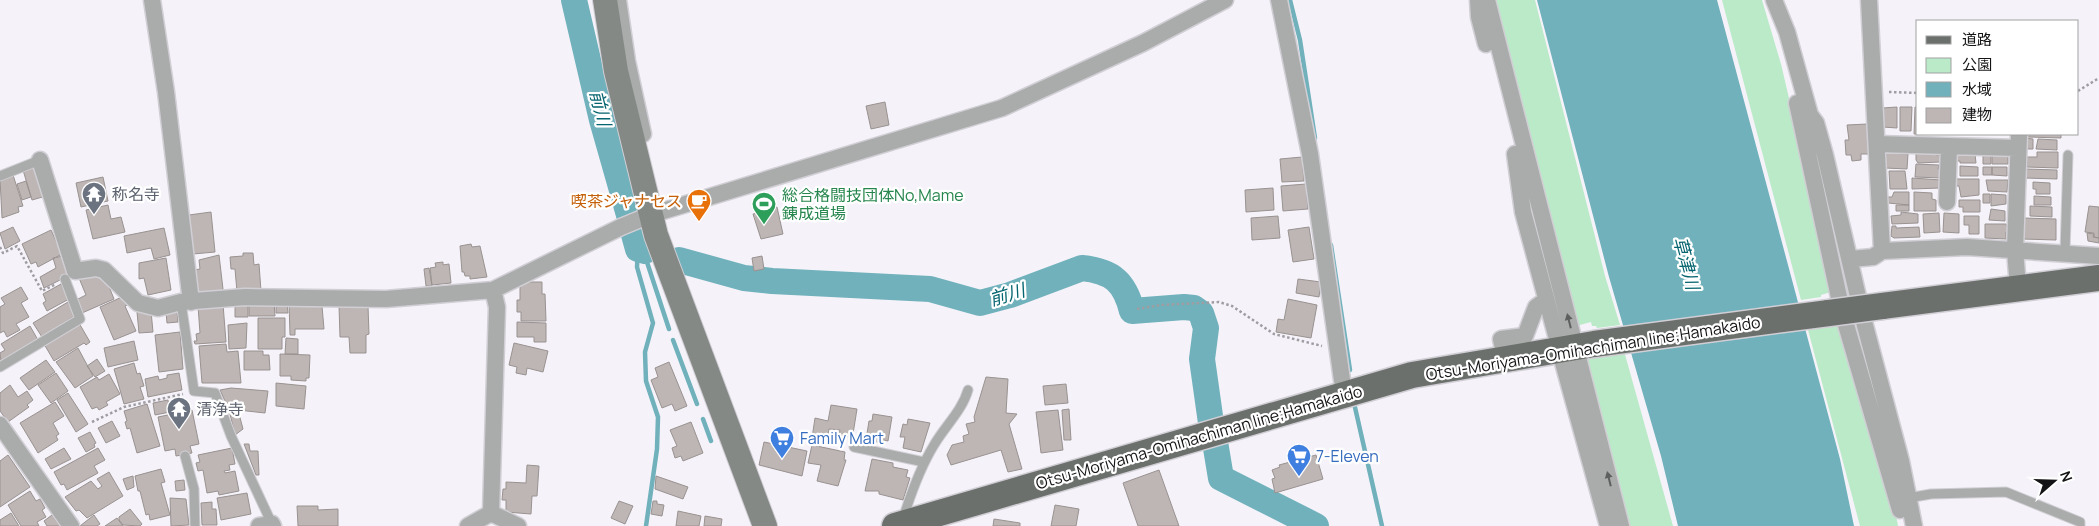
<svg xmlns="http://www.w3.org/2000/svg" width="2099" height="526" viewBox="0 0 2099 526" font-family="Manrope,'Noto Sans JP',sans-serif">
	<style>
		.green { fill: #baeac8 }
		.water { fill: #70b1bc }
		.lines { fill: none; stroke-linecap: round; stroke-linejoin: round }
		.stream { stroke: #70b1bc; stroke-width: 4.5 }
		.river { stroke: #70b1bc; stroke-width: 26 }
		.building { fill: #bdb6b5; stroke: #999291 }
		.lane-casing { stroke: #d1cfd5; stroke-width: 11 }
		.street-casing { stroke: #d1cfd5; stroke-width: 19 }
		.secondary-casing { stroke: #d1cfd5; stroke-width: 26 }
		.primary-casing { stroke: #d1cfd5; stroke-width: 29 }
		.path { stroke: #9f9da2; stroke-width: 2.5; stroke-dasharray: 2.5 2.5; stroke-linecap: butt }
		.lane { stroke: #a9acaa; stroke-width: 9 }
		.street { stroke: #a9acaa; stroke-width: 16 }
		.secondary { stroke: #858986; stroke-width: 24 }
		.primary { stroke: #6c706c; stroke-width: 26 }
		.primary-bridge-casing { stroke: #d1cfd5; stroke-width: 29; stroke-linecap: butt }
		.primary-bridge { stroke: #6c706c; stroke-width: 26 }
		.oneway { fill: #5e6060 }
		.labels { text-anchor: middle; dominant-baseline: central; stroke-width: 4.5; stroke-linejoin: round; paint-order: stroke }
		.worship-label { font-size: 16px; fill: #5b616d; stroke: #fff; text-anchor: start }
		.leisure-label { font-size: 16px; fill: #27864d; stroke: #fff; text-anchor: start }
		.food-label { font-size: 16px; fill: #c56008; stroke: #fff; text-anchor: end }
		.street-label { font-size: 16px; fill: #141315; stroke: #fff }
		.shop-label { font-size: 16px; fill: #366cbe; stroke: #fff; text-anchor: start }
		.water-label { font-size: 18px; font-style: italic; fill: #04646f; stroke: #fff }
	</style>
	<rect width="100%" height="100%" fill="#f5f3f9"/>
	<!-- green -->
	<path class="green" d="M1495,0H1535L1605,276L1620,325L1597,328L1596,326H1592L1591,322L1576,326Z
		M1722,0H1762L1781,64L1834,291L1821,295V297L1801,300Z
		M1837,323L1895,510L1898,526H1860L1807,326Z
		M1624,351L1673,526H1629L1586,362L1591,356Z"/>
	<!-- water -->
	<path class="water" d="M1537,0H1717L1840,459L1854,526H1678L1661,456L1609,277Z"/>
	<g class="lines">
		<!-- stream -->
		<path class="stream" d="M1290,0L1300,40L1315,138
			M1331,245L1350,370
			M638,249L637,267L653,323L645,352L646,381L658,417L657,449L646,526
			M643,250L669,329
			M673,340L697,404
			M1354,403L1382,526
			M703,419L711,441"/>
		<!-- river -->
		<path class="river" d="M574,0L602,120L629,215
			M633,231L638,249L645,251
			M679,260L744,278L772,281L930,289L980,303L1010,295L1082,268C1113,271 1125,283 1132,311L1184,307L1194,308L1201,313L1206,328L1202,359L1211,423
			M1215,442L1221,478L1316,526"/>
	</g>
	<!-- building -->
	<path class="building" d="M885,102L889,125L871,129L866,106Z
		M1897,107V128L1883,127V108Z
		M1900,107H1912L1911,131H1900Z
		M1915,107H1918V134H1921H1914Z
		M1867,124L1870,154H1861V160L1852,161L1851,155H1846L1845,140H1849L1847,125Z
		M2028,134H2061V138L2028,137Z
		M2025,138L2033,139V149H2025Z
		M2038,139L2057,140V150L2036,149Z
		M1936,151V155H1940V162L1918,163L1916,160V153Z
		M2037,152H2058V168L2027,167V157H2037Z
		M1886,153L1908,154L1907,169L1885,168Z
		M1957,154H1975L1976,163H1960V161H1957Z
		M2008,154V164H1992V155Z
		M1983,155H1991V164H1983Z
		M1302,157L1304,181L1282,182L1280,159Z
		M1916,164L1939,165L1938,169H1941V178L1915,177Z
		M38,166L46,196L32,200L23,170Z
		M1960,166L1978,167V176H1960Z
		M1983,167H1992V175H1983Z
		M1992,167H2007V176L1992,175Z
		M2026,169L2057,170V179L2025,178Z
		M1889,171H1905L1907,189H1890Z
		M13,175L23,206L18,207L19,212L2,218L0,179Z
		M103,177L108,201L81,207L76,183Z
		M1912,178L1941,180L1940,188L1912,189Z
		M1954,179H1979V195L1961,197L1959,186H1954Z
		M1986,180H2008L2007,192L1988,191Z
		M26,181L31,197L22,200L17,184Z
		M2033,182L2050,183V194H2036V189H2033Z
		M1306,184L1308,209L1283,211L1281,186Z
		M1273,188L1274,210L1246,212L1245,190Z
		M1894,192H1909V205L1888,203V197H1892Z
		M1914,192L1932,193V199L1936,200V211H1914Z
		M1983,194H1990V203H1983Z
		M1991,194L2006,195V204L1991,206Z
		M2034,196L2051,197V205H2034Z
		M1959,200H1980V212H1963V207H1959Z
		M771,204L772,208L777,207L783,234L761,239L753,214L758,213L756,207Z
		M108,205L111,219L121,217L125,232L93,239L86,210Z
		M1896,205H1909V211H1896Z
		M2030,206L2052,207V217L2030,216Z
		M2089,206L2099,207V238L2094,237V233L2085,232Z
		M1991,209L2005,211V221L1989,220Z
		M211,212L215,252L193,254L189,215Z
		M1901,212L1918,214V223L1892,224L1891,216L1901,215Z
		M1939,213L1940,232L1924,233L1923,214Z
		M1944,213L1959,214V233L1943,232Z
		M1278,216L1280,238L1252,240L1251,218Z
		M1964,216H1979V234H1969V225H1964Z
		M2023,218L2056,219V240L2022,239Z
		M1985,224H2006L2009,232H2006V239L1985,238Z
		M1892,226H1896V228L1919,227L1920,237L1894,238L1891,236Z
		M13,227L20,241L5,249L0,233Z
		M1309,227L1314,259L1293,262L1288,230Z
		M164,228L170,255L154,259L151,248L127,253L124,236Z
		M51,230L62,254L38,267L36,262L31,264L22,244Z
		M2087,233L2094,234L2093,237L2099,238V243L2088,241Z
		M471,244L472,247L480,246L487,277L470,279V276H465L464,272H462L460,246Z
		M243,253H253L254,265L259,264L261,291L237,292L235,269H231L230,257L243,256Z
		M219,255L223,289L221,291L197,292L194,270L200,269L199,260Z
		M63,256L67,273L62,279L44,288L40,277L56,268L53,258Z
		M762,256L764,269L754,271L752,258Z
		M166,258L171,290L148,295L144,278L139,279V263Z
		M443,262V265L449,264L451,283L432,285L430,268L436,267L435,263Z
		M429,268L432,286H426L424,269Z
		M96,271L104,274L114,299L82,313L76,300L86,295L79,278Z
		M1298,279L1321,282L1319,297L1296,293Z
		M520,282H542V294H545L546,321H521V312H517V300H520Z
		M61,284L69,299L47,311L43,303L46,301L43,294Z
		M21,287L28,299L21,303L29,317L16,324L20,330L7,337L4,331L0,333V307L5,304L1,298Z
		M124,296L127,305L125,306L136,331L114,340L100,307Z
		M1288,299L1317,305L1311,338L1276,332L1278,319L1284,320Z
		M276,301H287L288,313H276Z
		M68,302L76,315L42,337L33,323Z
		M248,302V317H235V303Z
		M249,302H274L275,316H249Z
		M289,302H304V306H322L324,329H295V335H290Z
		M223,304L226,342L195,344L194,341H197L196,334L200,333L198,306Z
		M339,306H368L369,334L366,335V353H350L349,337H340Z
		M151,311L153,332L139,333L137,312Z
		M177,311L178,322L167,323L166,312Z
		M258,318H285V337H282V349H258Z
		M517,322L546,323V342H534V337H517Z
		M79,323L90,342L86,345L84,343L54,361L44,344Z
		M247,323L246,348L229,349L228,325Z
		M30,326L38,340L1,362L0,353L5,350L1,344Z
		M180,332L183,369L159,372L155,335Z
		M286,338L298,339V354H285Z
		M134,341L138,360L108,367L104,348Z
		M514,343L548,351L543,372L527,368L526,375L516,373L517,367L509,365Z
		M226,344L227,352L238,351L241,383H202L199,346Z
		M78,348L93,376L75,388L56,362Z
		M244,351H263V355H269L270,370H244Z
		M280,354L310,355L309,378H306V381L291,380V376H280Z
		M97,359L105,371L95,377L87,366Z
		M46,360L55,372L29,390L20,378Z
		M669,362L687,406L675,411L672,404L662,408L651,380L658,377L655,368Z
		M134,363L137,374L140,373L144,386L140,387L144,399L124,404L114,369Z
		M56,373L68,391L51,403L38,385Z
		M179,373L182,390L148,397L145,379L158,376L159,380L167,378V375Z
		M109,374L120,394L106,402L108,405L99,410L97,407L92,409L80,387L97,377L99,380Z
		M986,377L1008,379L1006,413L1017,414L1009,424L1022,469L1008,472L1001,450L951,465L947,455L952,445L964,442L963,436L969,434L966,424L975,422L974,417Z
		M276,383L306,386L304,409L276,406Z
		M1066,384L1068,403L1045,405L1043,386Z
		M10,385L18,397L27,391L33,400L27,405L29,407L8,422L0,411V393Z
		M231,388L268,391L265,413L238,410L243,429L235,435L229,410L220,390Z
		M68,393L88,424L76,432L57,400Z
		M168,400L170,412L155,415L153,403Z
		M55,402L64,416L53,423L59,434L56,436L58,440L38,453L20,423Z
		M147,404L160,446L137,453L130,428L127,429L125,422L127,421L124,411Z
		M831,405L857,409L853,434L850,433L849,437L839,435L840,430L829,429L827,441L812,438L815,418L828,421Z
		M1069,409L1071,440H1064L1062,410Z
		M192,410L199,444L190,446L192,453L176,456L175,449L165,451L158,417Z
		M1058,410L1063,450L1041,453L1036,412Z
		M873,414L892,417L888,441L884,440L883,443L866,440L869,421H872Z
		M908,419L930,423L921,452L903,448L905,437H900L903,424L907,425Z
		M112,421L120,436L106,443L98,428Z
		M691,422L703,453L683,461L681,456L675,458L672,448L677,446L670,430Z
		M90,432L96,443L94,444L95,447L86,452L78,438Z
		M764,442L807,451L802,476L759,465Z
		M244,444H249L250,451H258L259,475H256Z
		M812,445L845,452L844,460H846L838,486L817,481L821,465L808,463Z
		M64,448L71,459L51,469L45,459Z
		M98,448L105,460L94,466L98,473L67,490L64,484L61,485L54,472Z
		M232,448L235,464L229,465L230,470L224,471L225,473L235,471L239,491L219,495L218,491L207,493L203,470L198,471L196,463L200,462L198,455Z
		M8,455L30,487L0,507V461Z
		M1316,455L1323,479L1275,493L1272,479L1275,478L1272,470L1280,467L1279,465Z
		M872,459L893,463V467L908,470L906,477L910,478L903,500L879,494V491H865Z
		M527,465L539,466L537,496H532L531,514L506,512V500H502L503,489H506V482L526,483Z
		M161,469L165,482L161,483L170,515L150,520L149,514L146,515L140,491H138L135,476Z
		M1159,470L1179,526H1138L1123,483Z
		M109,472L123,496L87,518L79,510L76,511L65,497L91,481L98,489L102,486L97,479Z
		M133,476L134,487L127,490L123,479Z
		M656,476L688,487L683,499L655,489Z
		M184,480L185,490L176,491L175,481Z
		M30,491L36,501L40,499L45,508L42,510L46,517L37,522L39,526H21L8,505Z
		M247,493L251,514L221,520L217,498Z
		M170,498L186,499L189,525L171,526Z
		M619,501L633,506L625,524L611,518Z
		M653,501H657V504L664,505L662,516L651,514Z
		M212,502V509H216L217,525H202L201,503Z
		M1055,505L1079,509L1076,526H1051Z
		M297,506H318V510L338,509V526H298Z
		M130,509L142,524L140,526L123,525L119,520V517Z
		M678,511L701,516L699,526H676Z
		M11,513L19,526H0V520Z
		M52,515L60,526H47L44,521Z
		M94,515L100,524L97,526H80Z
		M705,516L722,519L721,526H704Z
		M117,518L123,526H105Z
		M994,519L1020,523V526H993Z"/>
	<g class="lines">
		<defs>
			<path id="lane" d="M0,176L40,160
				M2065,252L2068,155
				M181,302L194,391L215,393L231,436L272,524
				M0,367L80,319L65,279
				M854,447L924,462
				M185,456L194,489L195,526
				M1908,498L1931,494L2006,492L2080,522V526
				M903,519C911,493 920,468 934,445C945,426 962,411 968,390"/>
			<path id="street" d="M152,0L166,92L191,302
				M618,0L627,61L643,134
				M1279,0L1310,154L1344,394
				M1478,0L1479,17L1486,44
				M1487,0L1621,526
				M1774,0L1787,32L1810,115L1816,123L1825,155L1863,318L1901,461L1914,526
				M1869,0L1882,251
				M1797,103L1842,311L1900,510
				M1877,144L2018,148
				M1515,154L1523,212L1556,335
				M40,160L75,271L96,268L104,270L138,303L158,308L181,302L245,297L386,299L493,290L621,227L650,215L1002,108L1143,43L1225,0
				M1947,202L1949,147
				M1851,259L1873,257L1882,251L1967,247L2099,256
				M2018,287L2015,250L2019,134
				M1505,358L1501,339L1525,336L1536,307L1546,300
				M1562,359L1608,526
				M0,425L71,526
				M491,513L518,526
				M259,526L272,524L273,526
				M468,526L491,513L497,307L493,290"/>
			<path id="secondary" d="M605,0L616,71L656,235L765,526"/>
			<path id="primary" d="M1882,306L2099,278
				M895,526L1412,375L1594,344L1829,313"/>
		</defs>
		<!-- lane casing -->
		<use href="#lane" class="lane-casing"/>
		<!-- street casing -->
		<use href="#street" class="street-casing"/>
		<!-- secondary casing -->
		<use href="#secondary" class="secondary-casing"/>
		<!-- primary casing -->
		<use href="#primary" class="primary-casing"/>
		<!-- path -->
		<path class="path" d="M2078,91L2099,78
			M1889,92L1918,93
			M0,247L3,253L17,246L42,291L56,284
			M1137,309L1161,305L1219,302L1232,306L1274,334L1322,346
			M92,422L124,407L183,394"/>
		<!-- lane -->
		<use href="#lane" class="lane"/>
		<!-- street -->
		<use href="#street" class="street"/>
		<!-- secondary -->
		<use href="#secondary" class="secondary"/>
		<!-- primary -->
		<use href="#primary" class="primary"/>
		<defs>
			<path id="primary-bridge" d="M1829,313L1882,306"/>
		</defs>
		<!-- primary-bridge casing -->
		<use href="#primary-bridge" class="primary-bridge-casing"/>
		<!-- primary-bridge -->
		<use href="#primary-bridge" class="primary-bridge"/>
	</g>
	<!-- one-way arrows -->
	<defs><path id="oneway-solid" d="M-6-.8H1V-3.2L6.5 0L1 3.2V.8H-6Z" transform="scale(1.25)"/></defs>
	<g class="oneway">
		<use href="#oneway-solid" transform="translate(1569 321) rotate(-104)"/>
		<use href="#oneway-solid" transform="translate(1609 479) rotate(-104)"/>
	</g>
	<!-- icons -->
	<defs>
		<symbol id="temple-pin" viewBox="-11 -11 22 30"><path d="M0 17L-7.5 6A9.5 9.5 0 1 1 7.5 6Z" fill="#6b7280" stroke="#fff"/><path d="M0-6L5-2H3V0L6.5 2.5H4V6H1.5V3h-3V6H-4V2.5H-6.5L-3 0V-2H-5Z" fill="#fff"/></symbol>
		<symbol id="cafe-pin" viewBox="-11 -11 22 30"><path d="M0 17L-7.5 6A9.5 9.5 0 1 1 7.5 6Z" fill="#e8710a" stroke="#fff"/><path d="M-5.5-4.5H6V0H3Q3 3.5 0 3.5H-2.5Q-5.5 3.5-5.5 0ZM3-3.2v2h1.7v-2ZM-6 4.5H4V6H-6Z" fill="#fff"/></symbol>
		<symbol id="stadium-pin" viewBox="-11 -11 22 30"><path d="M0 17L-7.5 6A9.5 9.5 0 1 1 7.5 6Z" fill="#2e9e5b" stroke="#fff"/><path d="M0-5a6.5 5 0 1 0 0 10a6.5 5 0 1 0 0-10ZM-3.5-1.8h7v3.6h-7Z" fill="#fff"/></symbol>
		<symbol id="supermarket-pin" viewBox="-11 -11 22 30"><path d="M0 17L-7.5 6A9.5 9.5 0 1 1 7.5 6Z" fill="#3f7fe0" stroke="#fff"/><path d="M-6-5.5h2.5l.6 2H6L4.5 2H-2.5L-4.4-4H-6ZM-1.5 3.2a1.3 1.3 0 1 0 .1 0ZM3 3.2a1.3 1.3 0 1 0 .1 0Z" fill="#fff"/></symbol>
	</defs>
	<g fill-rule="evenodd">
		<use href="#temple-pin" x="80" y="180" width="28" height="38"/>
		<use href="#cafe-pin" x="685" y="187" width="28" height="38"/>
		<use href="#stadium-pin" x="750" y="190" width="28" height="38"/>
		<use href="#temple-pin" x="165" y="395" width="28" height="38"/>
		<use href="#supermarket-pin" x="768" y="424" width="28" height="38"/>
		<use href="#supermarket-pin" x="1285" y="442" width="28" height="38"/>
	</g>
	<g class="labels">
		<!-- worship labels -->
		<g class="worship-label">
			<text x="112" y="194">称名寺</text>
			<text x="196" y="409">清浄寺</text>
		</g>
		<!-- leisure labels -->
		<g class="leisure-label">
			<text x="782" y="195">総合格闘技団体No,Mame<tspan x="782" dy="18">錬成道場</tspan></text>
		</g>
		<!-- food labels -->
		<g class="food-label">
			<text x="682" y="201">喫茶ジャナセス</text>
		</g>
		<!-- street labels -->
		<g class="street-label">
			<text transform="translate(1593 348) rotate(-9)">Otsu-Moriyama-Omihachiman line;Hamakaido</text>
			<text transform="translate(1199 437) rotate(-16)">Otsu-Moriyama-Omihachiman line;Hamakaido</text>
		</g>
		<!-- shop labels -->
		<g class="shop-label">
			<text x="800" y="438">Family Mart</text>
			<text x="1316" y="456">7-Eleven</text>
		</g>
		<!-- water labels -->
		<g class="water-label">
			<text transform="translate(601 108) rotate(76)">前川</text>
			<text transform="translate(1687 263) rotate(75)">草津川</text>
			<text transform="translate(1007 294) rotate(-17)">前川</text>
		</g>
	</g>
	<!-- legend -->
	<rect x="1916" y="20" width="162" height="115" fill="#ffffff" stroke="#a1a1a1"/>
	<rect x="1926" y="36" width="25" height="8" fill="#6c706c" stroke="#a1a1a1"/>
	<text x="1962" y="45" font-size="15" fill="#141315">道路</text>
	<rect x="1926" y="58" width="25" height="15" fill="#baeac8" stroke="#a1a1a1"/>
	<text x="1962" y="70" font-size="15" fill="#141315">公園</text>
	<rect x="1926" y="82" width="25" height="15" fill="#70b1bc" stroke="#a1a1a1"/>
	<text x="1962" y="95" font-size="15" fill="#141315">水域</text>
	<rect x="1926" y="108" width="25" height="15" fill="#bdb6b5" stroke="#a1a1a1"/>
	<text x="1962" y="120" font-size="15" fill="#141315">建物</text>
	<!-- north arrow -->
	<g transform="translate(2054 481) rotate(70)" stroke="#ffffff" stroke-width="4" paint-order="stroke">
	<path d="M0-4L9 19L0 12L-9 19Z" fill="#141315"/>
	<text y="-8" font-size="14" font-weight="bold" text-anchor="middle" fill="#141315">N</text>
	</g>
</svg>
